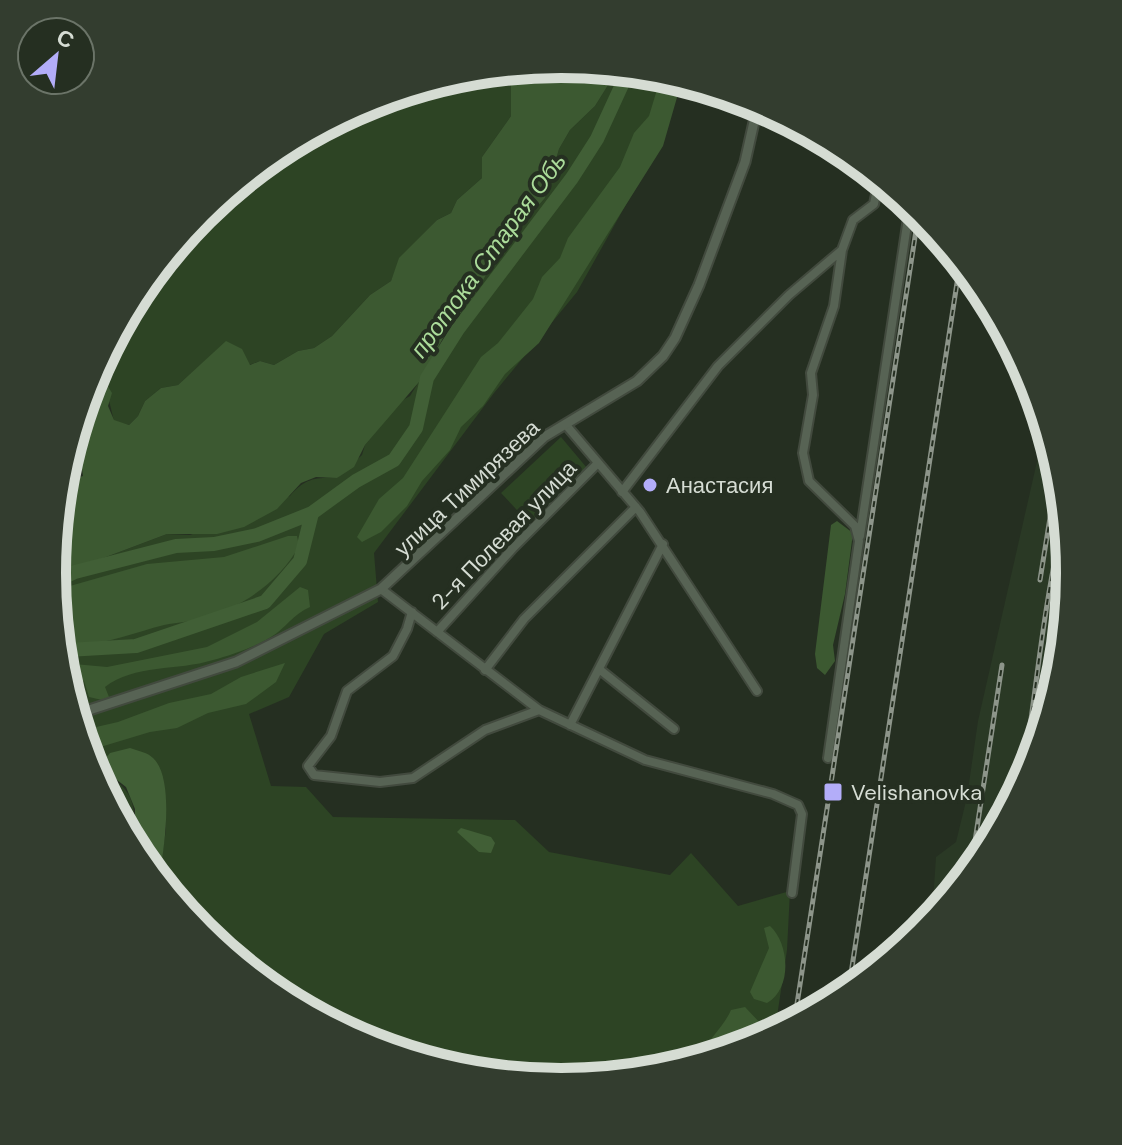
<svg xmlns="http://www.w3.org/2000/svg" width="1122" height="1145" viewBox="0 0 1122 1145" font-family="'DM Sans',sans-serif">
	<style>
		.built { fill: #2a3925 }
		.green { fill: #2d4424 }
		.forest { fill: #3c5931 }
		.water { fill: #415f36 }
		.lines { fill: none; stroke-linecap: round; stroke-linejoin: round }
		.river { stroke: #415f36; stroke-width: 14 }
		.minor-casing { stroke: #424a3e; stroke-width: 12 }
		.tertiary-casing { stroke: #424a3e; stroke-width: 13 }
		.minor { stroke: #576354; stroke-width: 8 }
		.tertiary { stroke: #576354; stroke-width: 9 }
		.rail-casing { stroke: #8d958a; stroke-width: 5 }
		.rail { stroke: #252f21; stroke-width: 2; stroke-dasharray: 6; stroke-linecap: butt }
		.poi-dot { fill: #b3adf9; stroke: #252f21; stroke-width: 3 }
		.labels { text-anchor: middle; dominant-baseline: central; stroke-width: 8; stroke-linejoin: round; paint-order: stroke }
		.poi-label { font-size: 22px; fill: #d5dcd3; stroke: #252f21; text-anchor: start }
		.street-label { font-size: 22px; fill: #d5dcd3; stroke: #252f21 }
		.water-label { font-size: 24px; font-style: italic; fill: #abdc9a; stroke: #252f21 }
		.rim { fill: none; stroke: #d5dcd3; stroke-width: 10 }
	</style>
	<rect width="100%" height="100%" fill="#252f21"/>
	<!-- built -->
	<path class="built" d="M1043,435L1070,573L1031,768L932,916L936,857L956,842L967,797L978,721Z"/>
	<!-- green -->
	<path class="green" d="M514,73L511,77V116L482,157V178L457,200L451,213L437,220L400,258L391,281L370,295L332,336L314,348L298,351L274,365L260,361L249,365L226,342L178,385L161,388L145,401L138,416L129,425L114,421L104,380L91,377L201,212L367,102Z
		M615,74L678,87L652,158L577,292L494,393L374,553L378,602L324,634L289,697L249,714L271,786L306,787L333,817L515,820L549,852L670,875L691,853L738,906L790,891L787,950L775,1030L755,1043L561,1081L366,1043L201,932L160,871L166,829L165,796L111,778C134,791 135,809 135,834L91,767L53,577L167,534L190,535L290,496C304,479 315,477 337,478L362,455L365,445L401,401L410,396L500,250L545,198L559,149L570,130L595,106Z
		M561,437L587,468L530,524L501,493Z"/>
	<!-- forest -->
	<path class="forest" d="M561,64L615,74L595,106L570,130L559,149L545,198L500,250L474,296L448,329L419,382L365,445L354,467L337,478L316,477L301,483L277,509L244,527L217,534H167L53,577L70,480L83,476L78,441L91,377L104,380L112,393L108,406L114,420L129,425L138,416L145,401L161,388L178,385L226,341L242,349L250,365L260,361L274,365L298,351L314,348L332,336L370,295L391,281L399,258L437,220L451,213L457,200L482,178V157L511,116V77L514,73Z
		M659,83L680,87L663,146L539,343L505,374L483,406L461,427L450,450L422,481L407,506L381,532L362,542L357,537L379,499L403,478L481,357L498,343L533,299L542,277L560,258L568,238L620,167L634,133L649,116Z
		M837,521L853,533L845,594L833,645L835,661L825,675L817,668L815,654L831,525Z
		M288,536H297L299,546C281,580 244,606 207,617C193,622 178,622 164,625C131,633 101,648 66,643L56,590L147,564L224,557Z
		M300,587L308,590L310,607C293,614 286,628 271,637C255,647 231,655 213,660C178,671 134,664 105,687L109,697L102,700L89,697L84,681L74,682L71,666L74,664L107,667L207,647L257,622Z
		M285,663L276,682L246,704L208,713L177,728L150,732L87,751L83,730L118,722L169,703L211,694L241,677Z
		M770,926C789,943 793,988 767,1003L754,999L750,992L769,948L764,928Z
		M745,1007L762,1025L765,1036L755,1043L701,1054C710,1037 723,1028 731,1010Z"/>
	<!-- water -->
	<path class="water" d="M130,748C138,751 147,752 153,758C174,777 165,845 160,871L135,834V809L126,787L99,766L110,753Z
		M461,828L491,837L495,843L491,853L479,852L457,832Z"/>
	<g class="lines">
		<!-- river -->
		<path class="river" d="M54,582L75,572L176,546L214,544L257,535L312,513L356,481L394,460L416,428L427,378L458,329L572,178L597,139L626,76
			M67,650L136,646L265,602L300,561L312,513"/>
		<defs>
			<path id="minor" d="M566,425L640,512L757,691
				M622,492L718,366L789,295L842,250L853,220L874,204L878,184
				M860,536L910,205
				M381,589L539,710L645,760L773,794L798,805L802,814L792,893
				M412,612L407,629L393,656L347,691L331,736L308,766L314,775L380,782L413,778L485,730L539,710
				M437,632L513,548L598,463
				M599,669L674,729
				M485,670L524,619L636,507
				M570,725L663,544
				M828,758L859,541L855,526L809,481L803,453L813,395L811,373L834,306L842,250"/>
			<path id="tertiary" d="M80,713L236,662L381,589L544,437L637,381L663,356L675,338L699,285L745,162L758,104"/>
		</defs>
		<!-- minor casing -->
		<use href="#minor" class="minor-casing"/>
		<!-- tertiary casing -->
		<use href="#tertiary" class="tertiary-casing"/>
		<!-- minor -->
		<use href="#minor" class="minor"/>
		<!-- tertiary -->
		<use href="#tertiary" class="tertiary"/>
		<defs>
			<path id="rail" d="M1040,580L1054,493
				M1021,783C1035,707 1040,630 1056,555
				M973,854L1002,665
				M850,980L959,270
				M795,1017L919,211"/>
		</defs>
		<!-- rail casing -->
		<use href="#rail" class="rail-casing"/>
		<!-- rail -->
		<use href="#rail" class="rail"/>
	</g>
	<!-- markers -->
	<g class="poi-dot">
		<circle cx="650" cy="485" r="8"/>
		<rect x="823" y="782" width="20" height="20" rx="4"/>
	</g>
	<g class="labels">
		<!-- poi labels -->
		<g class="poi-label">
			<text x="666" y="485">Анастасия</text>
			<text x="851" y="792">Velishanovka</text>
		</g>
		<!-- street labels -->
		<g class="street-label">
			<text transform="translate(467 488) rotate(-43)">улица Тимирязева</text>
			<text transform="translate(504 535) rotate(-46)">2-я Полевая улица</text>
		</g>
		<!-- water labels -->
		<g class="water-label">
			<text transform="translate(488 255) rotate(-54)">протока Старая Обь</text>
		</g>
	</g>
	<!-- crop -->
	<path d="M0 0H1122V1145H0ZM66 573a495 495 0 1 1 990 0a495 495 0 1 1-990 0Z" fill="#333d2f" fill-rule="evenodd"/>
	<path class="rim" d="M66 573a495 495 0 1 1 990 0a495 495 0 1 1-990 0Z"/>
	<!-- north arrow -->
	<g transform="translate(56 56) rotate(28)"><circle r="38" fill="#252f21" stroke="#6b7468" stroke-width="2"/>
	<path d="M0-6L14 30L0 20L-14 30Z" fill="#b3adf9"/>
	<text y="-12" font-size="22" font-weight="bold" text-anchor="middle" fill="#d5dcd3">С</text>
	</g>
</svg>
